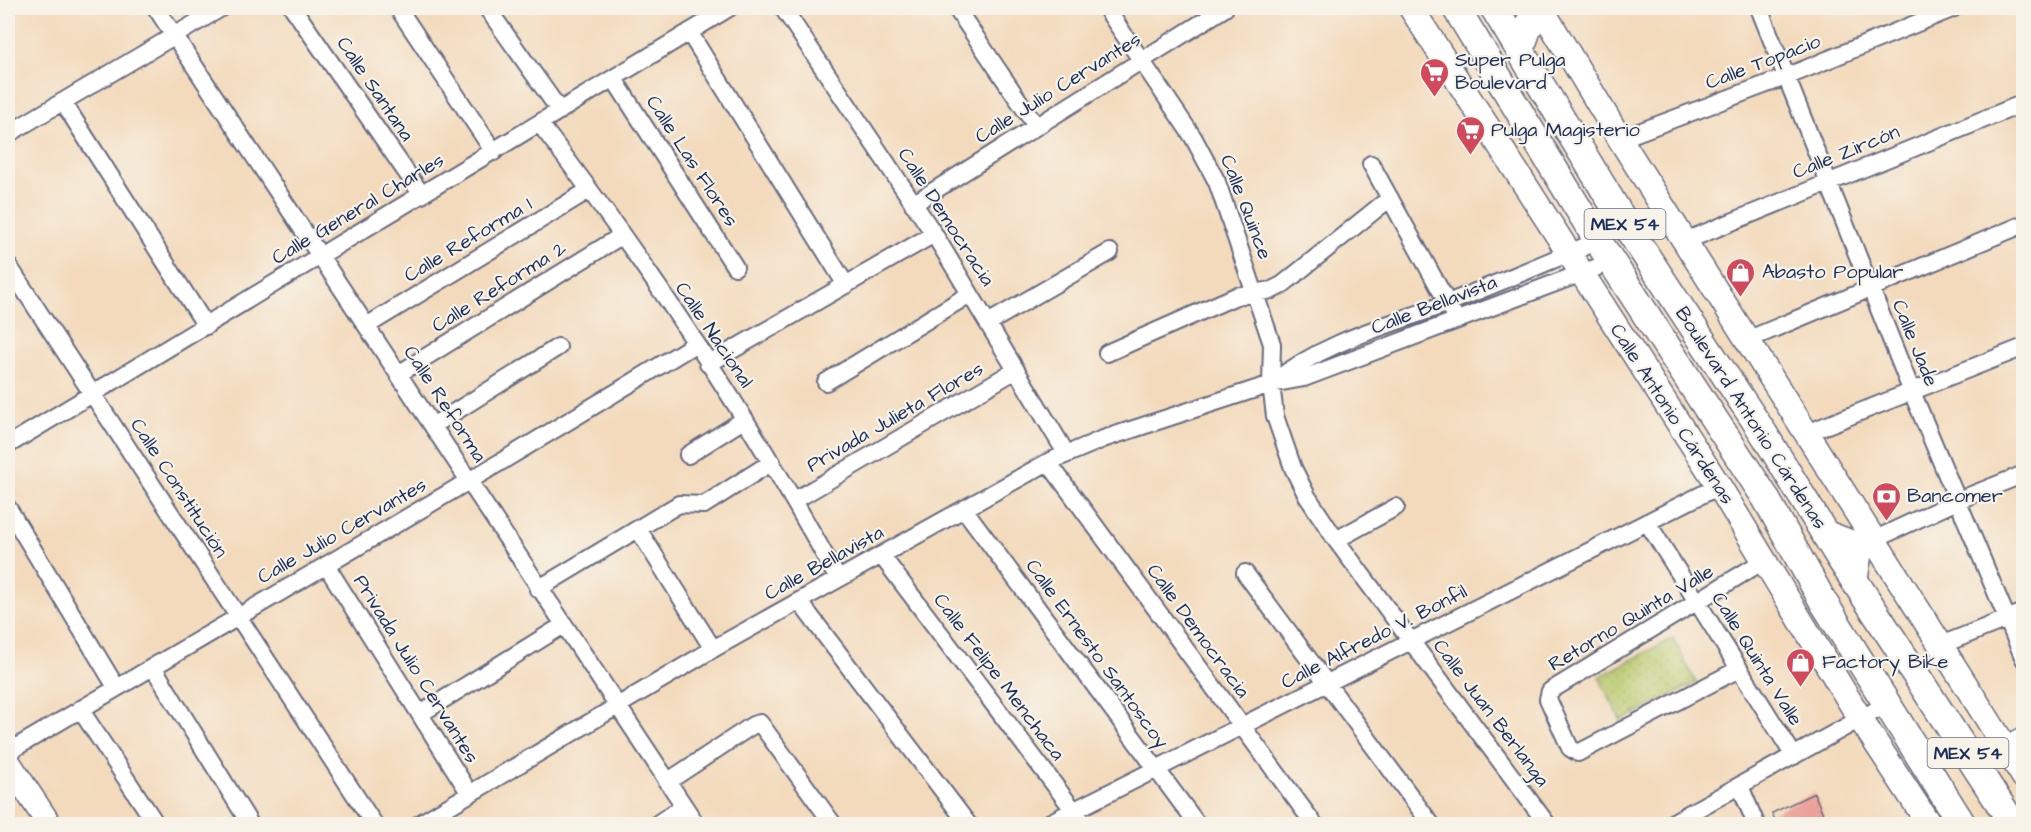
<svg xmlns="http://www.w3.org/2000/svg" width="2031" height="832" viewBox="0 0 2031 832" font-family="'Architects Daughter',sans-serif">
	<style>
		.park { fill: url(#park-dots); stroke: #6a7c65; stroke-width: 1.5 }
		.building { fill: #eb9e97 }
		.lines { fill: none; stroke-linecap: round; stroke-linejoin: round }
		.street-casing { stroke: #676b7f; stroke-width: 20 }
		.secondary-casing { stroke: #676b7f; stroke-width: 27 }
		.primary-casing { stroke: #676b7f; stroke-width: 30 }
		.street { stroke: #fff; stroke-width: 16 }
		.secondary { stroke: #fff; stroke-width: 24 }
		.primary { stroke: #fff; stroke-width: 27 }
		.labels { text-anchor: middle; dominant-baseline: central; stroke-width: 4.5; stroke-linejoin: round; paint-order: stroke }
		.shield { fill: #f7f3e8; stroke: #5d6a87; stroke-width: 1.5 }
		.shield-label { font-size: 18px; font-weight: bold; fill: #1b2f5e }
		.poi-label { font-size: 20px; fill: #1b2f5e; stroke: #f7f3e8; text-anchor: start }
		.street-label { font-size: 20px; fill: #1b2f5e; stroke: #f7f3e8 }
	</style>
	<defs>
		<pattern id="park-dots" width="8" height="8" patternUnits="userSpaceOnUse" patternTransform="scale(1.5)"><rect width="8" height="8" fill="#b8c96c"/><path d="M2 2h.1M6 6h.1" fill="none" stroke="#95a45c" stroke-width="1.8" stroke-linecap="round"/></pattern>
	</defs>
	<rect width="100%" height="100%" fill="#f7f3e8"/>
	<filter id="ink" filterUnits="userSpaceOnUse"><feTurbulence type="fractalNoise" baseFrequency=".0167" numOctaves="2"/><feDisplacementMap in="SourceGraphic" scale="12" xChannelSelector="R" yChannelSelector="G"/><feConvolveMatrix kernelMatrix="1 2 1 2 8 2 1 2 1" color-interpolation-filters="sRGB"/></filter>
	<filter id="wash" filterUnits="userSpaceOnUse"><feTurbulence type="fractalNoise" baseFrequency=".008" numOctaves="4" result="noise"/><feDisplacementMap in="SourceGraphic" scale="24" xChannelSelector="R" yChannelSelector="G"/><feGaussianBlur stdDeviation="1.35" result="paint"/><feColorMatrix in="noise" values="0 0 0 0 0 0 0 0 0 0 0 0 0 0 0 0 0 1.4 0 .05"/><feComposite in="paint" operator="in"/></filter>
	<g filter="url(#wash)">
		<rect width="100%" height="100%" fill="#f3dabc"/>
		<!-- park -->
		<path class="park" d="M1673,638L1696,683L1621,721L1599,677Z"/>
		<g id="blocks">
			<!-- building -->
			<path class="building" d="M1814,793L1828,825H1777L1772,813Z"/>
		</g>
	</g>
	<g filter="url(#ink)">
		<use href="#blocks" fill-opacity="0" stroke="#676b7f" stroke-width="1.5"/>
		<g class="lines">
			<defs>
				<path id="street" d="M156,8L696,824
					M293,8L422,195
					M398,8L494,152
					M487,8L560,111
					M783,8L934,234L1066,453
					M956,8L1036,126
					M1106,8L1193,137L1217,182L1272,344L1271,384L1275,416L1293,468L1307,496L1336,540L1547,824
					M1759,8L1912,392L2024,659
					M689,32L846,285
					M614,79L735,267
					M63,102L206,326
					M540,124C650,267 751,420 838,579
					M8,134L221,8
					M1620,139L1788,76L1954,8
					M1371,164L1453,313
					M913,204L1225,8
					M1685,241L2024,103
					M8,265L374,824
					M988,323L1110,252
					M368,325L589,190
					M1747,340L2024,224
					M1107,353L1236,296L1272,290L1282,285L1390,198
					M708,364L934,234
					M400,373L621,236
					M1275,381C1324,342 1387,326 1445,304C1497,284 1547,262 1598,241
					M826,382L970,294
					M434,425L558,347
					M1807,433L2024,347
					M8,445L729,8
					M688,455L745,419
					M1048,462L1314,824
					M795,500L1016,370
					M8,508L116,687
					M964,509L1197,824
					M1647,522L1794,756
					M638,529L713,649
					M1336,540L1396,507
					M1865,544L1959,500L2024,474
					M881,555L1084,824
					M326,565L470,794
					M1245,573L1431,824
					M538,589L679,504L704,505L772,462
					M799,601L968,824
					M1941,645L2024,612
					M153,667L250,824
					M1739,669L1578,753L1570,748L1548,699L1550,691L1765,560
					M80,709L156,824
					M420,714L562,626
					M2002,745L2024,736
					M8,752C237,617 468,484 695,344
					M667,782L753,725L760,723L833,824
					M1740,786L1756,824
					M419,824L713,649L1048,462L1103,439L1271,384L1304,378L1611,262
					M657,824L684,806
					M1047,824L1719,486
					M1670,824L1887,704"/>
				<path id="secondary" d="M1411,8L1719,486L1861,720L1929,824
					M1541,8L1620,139L2024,777
					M8,762L49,824"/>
				<path id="primary" d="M1456,8L1598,241L1765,497L1824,603L1962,824
					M1494,8L1629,230L1764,434L1839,557L2013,824
					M1520,50L1535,8
					M1825,534L1859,547L1854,579"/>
			</defs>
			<!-- street casing -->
			<use href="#street" class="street-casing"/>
			<!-- secondary casing -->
			<use href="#secondary" class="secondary-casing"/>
			<!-- primary casing -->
			<use href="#primary" class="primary-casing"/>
			<!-- street -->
			<use href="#street" class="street"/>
			<!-- secondary -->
			<use href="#secondary" class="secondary"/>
			<!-- primary -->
			<use href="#primary" class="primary"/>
		</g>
	</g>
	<!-- icons -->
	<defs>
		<symbol id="supermarket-pin" viewBox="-11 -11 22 30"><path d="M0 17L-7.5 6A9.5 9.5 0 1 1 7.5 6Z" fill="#d1495b" stroke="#f7f3e8"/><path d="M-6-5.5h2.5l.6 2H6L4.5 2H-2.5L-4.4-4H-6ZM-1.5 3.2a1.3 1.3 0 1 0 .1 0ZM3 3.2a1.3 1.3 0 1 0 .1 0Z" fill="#fff"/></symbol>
		<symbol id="shop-pin" viewBox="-11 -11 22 30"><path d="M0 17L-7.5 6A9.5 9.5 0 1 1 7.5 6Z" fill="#d1495b" stroke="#f7f3e8"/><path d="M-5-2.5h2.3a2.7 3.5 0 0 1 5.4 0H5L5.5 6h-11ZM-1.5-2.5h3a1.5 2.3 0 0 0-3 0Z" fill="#fff"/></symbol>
		<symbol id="bank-pin" viewBox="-11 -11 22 30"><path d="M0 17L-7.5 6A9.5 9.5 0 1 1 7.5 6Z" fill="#d1495b" stroke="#f7f3e8"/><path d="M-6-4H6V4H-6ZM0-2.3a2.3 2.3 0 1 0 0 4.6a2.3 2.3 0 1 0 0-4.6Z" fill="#fff"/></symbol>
	</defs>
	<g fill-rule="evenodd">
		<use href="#supermarket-pin" x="1418" y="56" width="33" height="45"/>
		<use href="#supermarket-pin" x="1454" y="114" width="33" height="45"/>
		<use href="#shop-pin" x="1724" y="256" width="33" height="45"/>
		<use href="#bank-pin" x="1870" y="480" width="33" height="45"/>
		<use href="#shop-pin" x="1784" y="646" width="33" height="45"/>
	</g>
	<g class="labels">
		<!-- shield labels -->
		<g class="shield">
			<rect x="1584.5" y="209" width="81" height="30" rx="4.5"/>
			<rect x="1927.5" y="738" width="81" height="30" rx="4.5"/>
		</g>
		<g class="shield-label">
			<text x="1625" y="224">MEX 54</text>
			<text x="1968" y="753">MEX 54</text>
		</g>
		<!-- poi labels -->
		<g class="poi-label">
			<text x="1455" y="60">Super Pulga<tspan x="1455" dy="23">Boulevard</tspan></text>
			<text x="1491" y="130">Pulga Magisterio</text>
			<text x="1762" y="272">Abasto Popular</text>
			<text x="1907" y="496">Bancomer</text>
			<text x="1822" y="662">Factory Bike</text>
		</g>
		<!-- street labels -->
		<g class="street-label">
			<text transform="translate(1763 62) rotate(-21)">Calle Topacio</text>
			<text transform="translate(1058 88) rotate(-32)">Calle Julio Cervantes</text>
			<text transform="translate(375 89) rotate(56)">Calle Santana</text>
			<text transform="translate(1846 152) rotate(-22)">Calle Zircón</text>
			<text transform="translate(692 161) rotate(57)">Calle Las Flores</text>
			<text transform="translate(1246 207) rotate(69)">Calle Quince</text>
			<text transform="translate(358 209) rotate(-31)">Calle General Charles</text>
			<text transform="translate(946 217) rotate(57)">Calle Democracia</text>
			<text transform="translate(468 240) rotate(-31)">Calle Reforma 1</text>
			<text transform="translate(499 287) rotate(-32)">Calle Reforma 2</text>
			<text transform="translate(1434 305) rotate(-21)">Calle Bellavista</text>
			<text transform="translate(714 335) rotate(56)">Calle Nacional</text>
			<text transform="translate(1915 343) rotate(68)">Calle Jade</text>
			<text transform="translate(445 404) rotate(57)">Calle Reforma</text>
			<text transform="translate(1672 414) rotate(57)">Calle Antonio Cárdenas</text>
			<text transform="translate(895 417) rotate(-30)">Privada Julieta Flores</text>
			<text transform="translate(1751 418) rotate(57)">Boulevard Antonio Cárdenas</text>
			<text transform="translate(179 488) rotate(57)">Calle Constitución</text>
			<text transform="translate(342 531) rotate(-30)">Calle Julio Cervantes</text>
			<text transform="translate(824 563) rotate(-29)">Calle Bellavista</text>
			<text transform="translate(1631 618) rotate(-31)">Retorno Quinta Valle</text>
			<text transform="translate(1198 631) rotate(54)">Calle Democracia</text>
			<text transform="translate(1374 637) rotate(-27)">Calle Alfredo V. Bonfil</text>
			<text transform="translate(1097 654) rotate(54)">Calle Ernesto Santoscoy</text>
			<text transform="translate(1757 659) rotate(58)">Calle Quinta Valle</text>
			<text transform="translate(416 669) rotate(58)">Privada Julio Cervantes</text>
			<text transform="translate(999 677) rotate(53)">Calle Felipe Menchaca</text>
			<text transform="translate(1491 713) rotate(53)">Calle Juan Berlanga</text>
		</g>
	</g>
	<!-- margin -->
	<rect width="2031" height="832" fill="none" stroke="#f7f3e8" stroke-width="30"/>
</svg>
